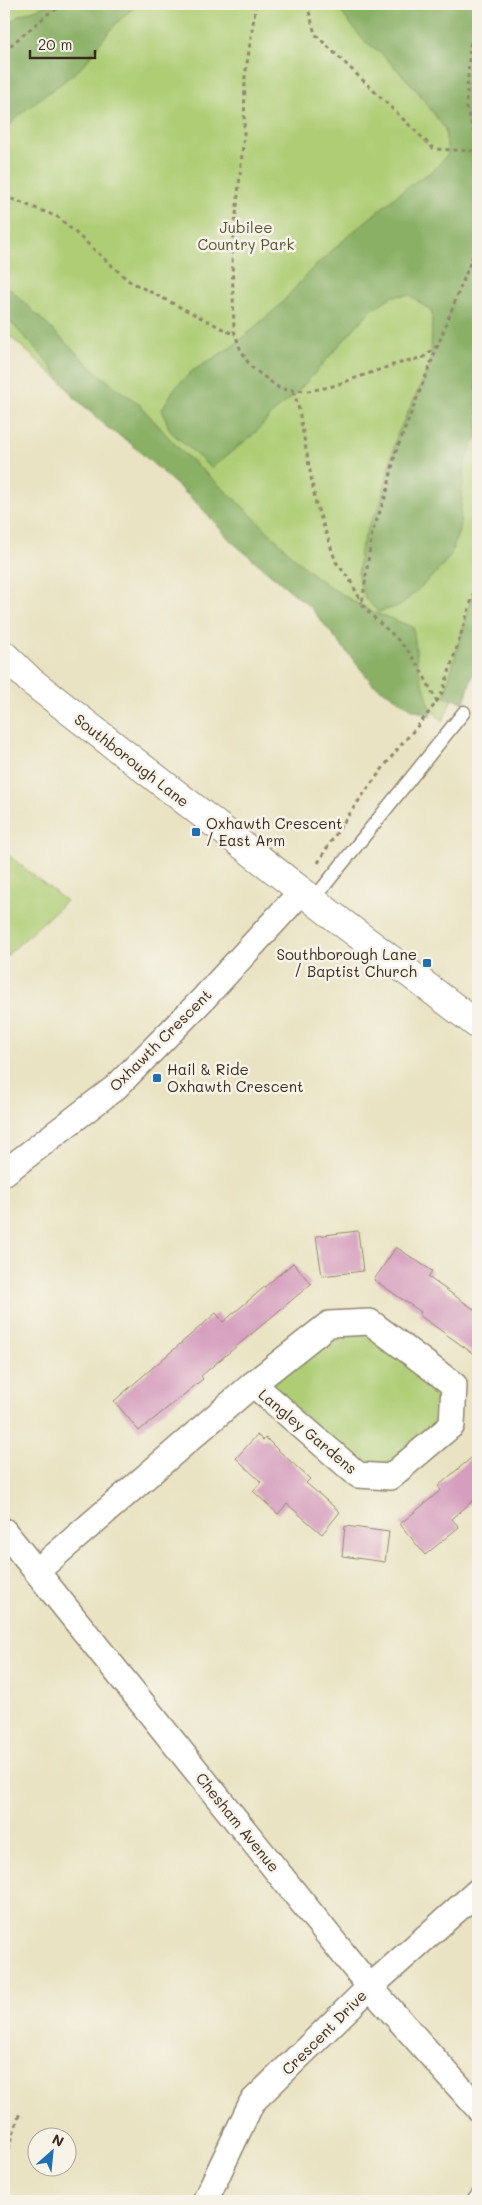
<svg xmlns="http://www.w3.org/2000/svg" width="482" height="2205" viewBox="0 0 482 2205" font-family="Mali,sans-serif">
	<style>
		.green { fill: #aecd74; stroke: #747c49 }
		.forest { fill: #8ab066; stroke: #626d42 }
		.building { fill: #d59dbe }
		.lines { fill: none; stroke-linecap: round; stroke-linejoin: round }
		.lane-casing { stroke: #928670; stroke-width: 15 }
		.street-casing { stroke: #928670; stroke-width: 28 }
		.secondary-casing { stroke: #928670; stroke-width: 30 }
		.path { stroke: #928670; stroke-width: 3; stroke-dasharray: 4 4; stroke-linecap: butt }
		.lane { stroke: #fff; stroke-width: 12 }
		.street { stroke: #fff; stroke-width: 25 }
		.secondary { stroke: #fff; stroke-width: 28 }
		.poi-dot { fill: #1f6fb2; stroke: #f7f3e8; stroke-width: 2 }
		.labels { text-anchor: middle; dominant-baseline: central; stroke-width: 5; stroke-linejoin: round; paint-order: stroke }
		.park-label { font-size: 15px; fill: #585334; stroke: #f7f3e8 }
		.street-label { font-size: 15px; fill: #3b2a1e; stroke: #f7f3e8 }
		.poi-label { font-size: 15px; fill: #3b2a1e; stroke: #f7f3e8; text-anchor: start }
	</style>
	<rect width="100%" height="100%" fill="#f7f3e8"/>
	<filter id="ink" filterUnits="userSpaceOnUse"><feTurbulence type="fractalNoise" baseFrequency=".02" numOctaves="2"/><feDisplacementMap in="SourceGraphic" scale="10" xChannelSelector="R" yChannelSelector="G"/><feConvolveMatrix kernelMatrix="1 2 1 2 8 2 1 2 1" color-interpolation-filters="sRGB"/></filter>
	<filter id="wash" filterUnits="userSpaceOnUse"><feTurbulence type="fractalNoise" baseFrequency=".0096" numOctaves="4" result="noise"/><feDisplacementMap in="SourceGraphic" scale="20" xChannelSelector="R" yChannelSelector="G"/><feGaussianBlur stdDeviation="1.12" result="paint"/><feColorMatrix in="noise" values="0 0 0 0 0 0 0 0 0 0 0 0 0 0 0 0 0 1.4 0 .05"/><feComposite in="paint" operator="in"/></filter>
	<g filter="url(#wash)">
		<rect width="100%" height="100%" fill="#e9e3c3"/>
		<!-- green -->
		<path class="green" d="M4,4H478V633L443,721L4,331Z
			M4,852L66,901L4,958Z
			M368,1334L436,1383L438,1421L384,1468L356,1463L271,1386L332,1335Z"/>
		<!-- forest -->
		<path class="forest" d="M50,4H139C122,16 109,31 97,47C91,55 85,65 77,71C52,92 24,106 4,132V28L18,16Z
			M339,4H478V350L476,361L478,433L465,462L459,531L450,556L438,571L400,606L378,612L365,598L358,576L360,550L369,525L380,505L397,435L431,364L432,312L410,295L392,296L369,312L294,396L278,408L254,434L211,468L170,431L162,409L174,389L191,372L233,346L279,306L309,272L347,237L407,187L434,170L448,154L445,129L414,87L379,51L365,42L344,16Z
			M4,283L90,366L116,388L137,402L180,450L240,504L305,568L328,586L370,611L413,627L419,673L426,693L431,716L414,710L373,684L310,607L231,541L199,505L129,442L109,429L73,396L46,360L4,315Z
			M478,580V658L464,702L444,697L470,603Z"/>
		<g id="blocks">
			<!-- building -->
			<path class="building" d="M358,1231L363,1271L322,1276L316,1236Z
				M396,1247L432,1271L428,1277L478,1312V1357L419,1315L421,1312L374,1280Z
				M293,1263L311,1284L201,1376L203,1379L139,1431L114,1401L216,1313L223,1322Z
				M257,1435L263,1440L266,1438L277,1449L310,1479L306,1483L340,1512L322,1534L287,1504L278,1514L253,1491L261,1482L236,1458Z
				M478,1452V1496L452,1519L459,1527L425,1555L400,1524L441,1490L438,1486Z
				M345,1526L389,1532L385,1562L342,1556Z"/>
		</g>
	</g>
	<g filter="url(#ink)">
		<use href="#blocks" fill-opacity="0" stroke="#928670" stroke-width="1"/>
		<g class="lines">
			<defs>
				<path id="lane" d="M313,900L464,712
					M473,2201L478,2194"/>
				<path id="street" d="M4,1173L116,1087L203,999L302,891
					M4,1531L370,1987L478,2108
					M37,1571L253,1384L329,1324L370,1322L454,1385L452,1425L390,1477L358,1475L253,1384
					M205,2201L252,2102L370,1987L478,1891"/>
				<path id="secondary" d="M4,655L31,681L336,918L478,1025"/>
			</defs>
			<!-- lane casing -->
			<use href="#lane" class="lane-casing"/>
			<!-- street casing -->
			<use href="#street" class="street-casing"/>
			<!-- secondary casing -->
			<use href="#secondary" class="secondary-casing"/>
			<!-- path -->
			<path class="path" d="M256,4L245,77L244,134L232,256L234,331L240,348L250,366L280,389L308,391L330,387L393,365L424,357L439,344
				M307,4L315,34L434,149L478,151
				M478,28L470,45L466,107L478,145
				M4,51L49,13L67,4
				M4,196L58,217L129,281L235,335
				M293,391L298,405L316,504L336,562L350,580L362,603
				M437,702C427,682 416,658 400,642C387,628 374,620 362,604L372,533L387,492L395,454L478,243
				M318,863C340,825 366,790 393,755C409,734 430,715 443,691L478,580
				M4,2164L20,2112"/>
			<!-- lane -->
			<use href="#lane" class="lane"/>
			<!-- street -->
			<use href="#street" class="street"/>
			<!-- secondary -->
			<use href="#secondary" class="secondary"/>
		</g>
	</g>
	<!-- markers -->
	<g class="poi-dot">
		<rect x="191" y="827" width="10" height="10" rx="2.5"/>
		<rect x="422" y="958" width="10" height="10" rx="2.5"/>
		<rect x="152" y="1073" width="10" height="10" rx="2.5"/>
	</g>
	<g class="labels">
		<!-- park labels -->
		<g class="park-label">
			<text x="246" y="227">Jubilee<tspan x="246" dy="17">Country Park</tspan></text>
		</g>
		<!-- street labels -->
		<g class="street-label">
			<text transform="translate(132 760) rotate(38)">Southborough Lane</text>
			<text transform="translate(160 1040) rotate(-45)">Oxhawth Crescent</text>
			<text transform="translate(308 1431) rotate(40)">Langley Gardens</text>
			<text transform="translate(238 1822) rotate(51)">Chesham Avenue</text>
			<text transform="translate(324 2032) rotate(-45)">Crescent Drive</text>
		</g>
		<!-- poi labels -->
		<g class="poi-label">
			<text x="206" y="823">Oxhawth Crescent<tspan x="206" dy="17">/ East Arm</tspan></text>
			<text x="417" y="954" text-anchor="end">Southborough Lane<tspan x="417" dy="17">/ Baptist Church</tspan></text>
			<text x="167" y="1069">Hail &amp; Ride<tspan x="167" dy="17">Oxhawth Crescent</tspan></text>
		</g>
	</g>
	<!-- margin -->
	<rect width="482" height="2205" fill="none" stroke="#f7f3e8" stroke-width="20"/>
	<!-- north arrow -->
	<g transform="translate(52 2152) rotate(27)"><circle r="24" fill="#f7f3e8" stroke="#aca397"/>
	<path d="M0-4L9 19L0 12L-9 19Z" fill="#1f6fb2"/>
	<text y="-8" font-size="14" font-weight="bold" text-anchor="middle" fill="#3b2a1e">N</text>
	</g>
	<!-- scale -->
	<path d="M30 50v8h65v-8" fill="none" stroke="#3b2a1e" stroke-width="2.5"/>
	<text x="38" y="50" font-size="15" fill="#3b2a1e" stroke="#f7f3e8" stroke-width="4" paint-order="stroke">20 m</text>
</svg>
